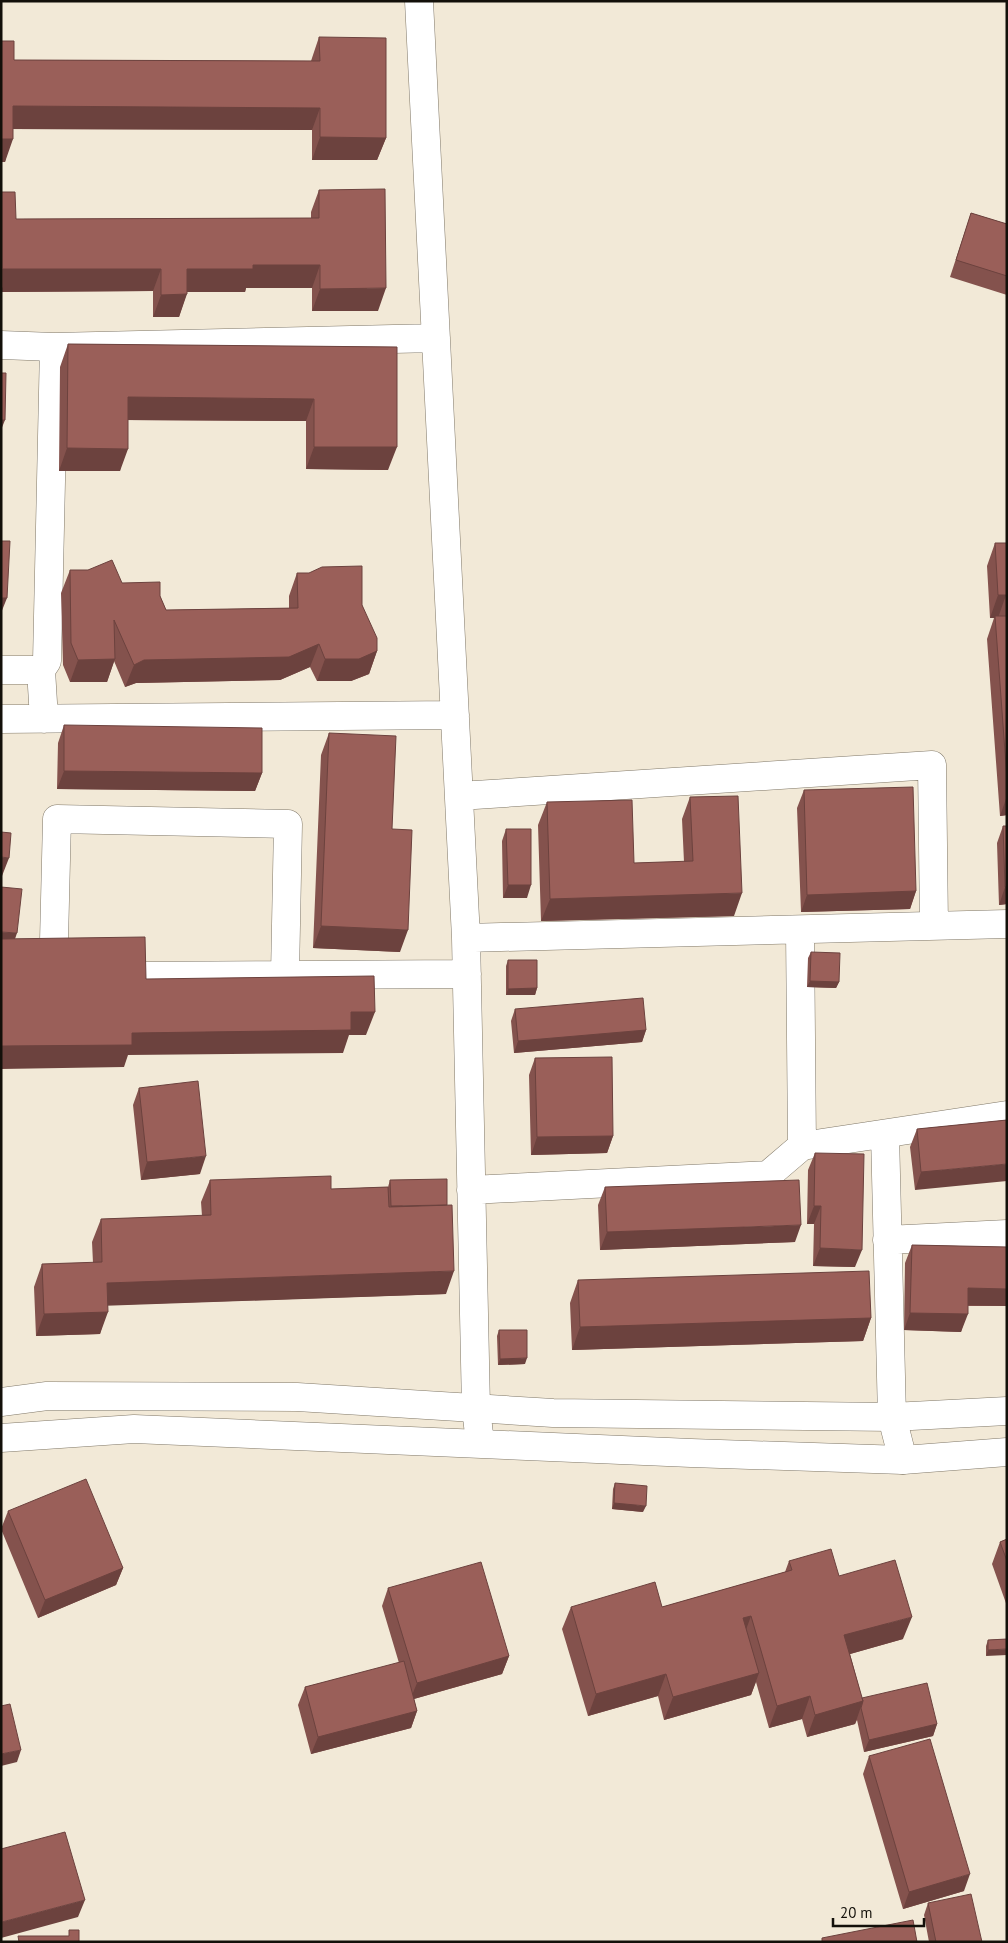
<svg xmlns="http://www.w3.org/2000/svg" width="1008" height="1943" viewBox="0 0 1008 1943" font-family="'PT Sans',sans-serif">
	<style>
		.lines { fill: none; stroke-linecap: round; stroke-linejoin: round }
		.minor-casing { stroke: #807868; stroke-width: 29 }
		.secondary-casing { stroke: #807868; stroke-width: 29 }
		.minor { stroke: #fff; stroke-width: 28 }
		.secondary { stroke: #fff; stroke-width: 28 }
		.wall { fill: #84524d }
		.shaded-wall { fill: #6c423e }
		.building { fill: #9a5f59; stroke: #6c423e }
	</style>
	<rect width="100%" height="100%" fill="#f2e9d7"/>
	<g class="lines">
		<defs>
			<path id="minor" d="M419,1L466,938L476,1408L480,1443
				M1,345L54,347L436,338
				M1,670H41
				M1,719L455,715
				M44,719L41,670L47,661L54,347
				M459,796L932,765L934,926
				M466,938L1007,924
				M54,941L57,819L288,824L285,975
				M133,976L467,974
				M885,1134L892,1417L903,1460
				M802,1146L1007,1115
				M471,1190L768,1175L802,1146L800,930
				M887,1240L1007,1234"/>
			<path id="secondary" d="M1,1402L47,1396L297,1397L553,1413L892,1417L1007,1411
				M1,1438L134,1429L691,1453L903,1460L1007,1452"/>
		</defs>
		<!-- minor casing -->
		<use href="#minor" class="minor-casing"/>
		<!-- secondary casing -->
		<use href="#secondary" class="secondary-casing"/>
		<!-- minor -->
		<use href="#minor" class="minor"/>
		<!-- secondary -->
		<use href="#secondary" class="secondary"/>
	</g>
	<!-- wall -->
	<path class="wall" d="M319,37L386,138L377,160H312V130L13,129L5,162H1V41L14,60L311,61Z
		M319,190L378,311H312V288H246L245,292H187L179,317H153V291L2,292L1,294V192L16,219L311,218V212Z
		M971,213L1007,224V295L950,277Z
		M68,344L397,347L388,470L306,469V421L128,420L120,471H59L60,367Z
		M995,543H1007V815L1000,816L987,639L994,618H990L987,566Z
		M70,570L122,583L160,596L166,610L289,608V596L297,573L362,605L377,651L369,674L351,681H317L310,667L280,680L136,683L125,687L114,661L107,682H70L63,665L61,593Z
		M64,725L262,773L255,791L57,789L58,743Z
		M329,733L392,829L400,952L313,948L321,755Z
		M804,790L916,891L910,909L801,912L797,808Z
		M690,797L734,916L541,921L538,825L547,802L634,863L684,862L682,819Z
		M1003,826H1007V904L999,905L997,843Z
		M506,829L527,898H503L502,841Z
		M811,952L839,982L836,988L807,987L808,958Z
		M508,960L537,988L535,995H506V966Z
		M515,1009L646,1030L642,1042L514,1053L511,1021Z
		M535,1058L613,1136L607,1153L531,1155L529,1075Z
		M139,1088L200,1174L141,1180L133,1105Z
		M1007,1120L915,1190L910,1147L917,1129Z
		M815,1153L855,1267L813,1266L814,1224H807L808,1170Z
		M210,1180L331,1189L388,1187L390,1180L446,1294L108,1305L100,1334L36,1336L34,1287L42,1264L93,1263L92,1242L101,1219L202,1216L201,1202Z
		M605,1187L795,1242L600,1250L598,1205Z
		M912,1245L1007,1247V1306H968L961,1332L904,1330L905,1263Z
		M578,1280L871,1318L863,1341L572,1350L570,1303Z
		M499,1330L525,1364L498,1365L497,1336Z
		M615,1483L643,1512L612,1509L613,1489Z
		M8,1511L123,1568L116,1585L38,1618L1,1529Z
		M1007,1539V1606L992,1564L1000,1542Z
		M789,1561L839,1576L903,1639L850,1654L862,1698L937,1724L933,1736L864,1752L857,1720L855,1724L807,1737L802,1719L769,1728L756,1682L751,1695L664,1720L658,1696L588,1716L562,1629L571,1607H662L785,1572Z
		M388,1588L509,1656L502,1674L414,1699L417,1711L411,1728L311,1754L298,1705L305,1687L399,1663L382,1606Z
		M1007,1639L986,1656V1646L988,1640Z
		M869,1756L964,1891L903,1909L863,1774Z
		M928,1903L982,1942H929L924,1915Z"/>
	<!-- shaded-wall -->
	<path class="shaded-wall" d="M13,106L320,108L312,130L5,129Z
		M320,137L386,138L377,160H312Z
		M1,139H13L5,162H1Z
		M253,265H320L312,288H246L245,292H179L187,269Z
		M3,269H161L153,291L2,292L1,294V275Z
		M386,288L378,311H312L320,289Z
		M187,294L179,317H153L161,295Z
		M128,397L314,399L306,421L120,420Z
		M1,420H5L1,430Z
		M314,447H397L388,470L306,469Z
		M67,448L128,449L120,471H59Z
		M998,595H1006L998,618H990Z
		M1,598H7L1,613Z
		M319,644L310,667L280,680L136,683L125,687L134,665L144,660Z
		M377,651L369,674L351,681H317L325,659Z
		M115,659L107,682H70L78,660Z
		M64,771L262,773L255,791L57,789Z
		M1007,796V815L1000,816Z
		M1,857L9,858L2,876H1Z
		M508,885H531L527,898H503Z
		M1005,887H1007V904L999,905Z
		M916,891L910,909L801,912L807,895Z
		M742,893L734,916L541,921L550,899Z
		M321,926L408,930L400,952L313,948Z
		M1,932L17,933L11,951L1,950Z
		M810,981L839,982L836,988L807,987Z
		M537,988L535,995H506L508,989Z
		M351,1012H375L366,1035H349L343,1053L128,1055L124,1067L1,1069V1046L132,1033Z
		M646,1030L642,1042L514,1053L518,1041Z
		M613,1136L607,1153L531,1155L537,1137Z
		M206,1156L200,1174L141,1180L147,1162Z
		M1007,1164V1181L915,1190L921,1172Z
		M447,1205L386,1218L391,1206Z
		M814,1206H821L814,1224H807Z
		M801,1225L795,1242L600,1250L607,1232Z
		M820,1248L862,1250L855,1267L813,1266Z
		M454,1271L446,1294L99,1306L107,1283Z
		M968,1288L1007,1289V1306L962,1305Z
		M108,1312L100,1334L36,1336L44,1314Z
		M910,1313L968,1314L961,1332L904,1330Z
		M871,1318L863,1341L572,1350L580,1327Z
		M527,1358L525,1364L498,1365L500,1359Z
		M614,1503L646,1506L643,1512L612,1509Z
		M123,1568L116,1585L38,1618L45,1600Z
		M751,1616L743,1638V1618Z
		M912,1617L903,1639L836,1658L844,1635Z
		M1007,1649V1655L986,1656L988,1650Z
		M509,1656L502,1674L410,1700L417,1683Z
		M759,1673L751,1695L664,1720L673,1697Z
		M666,1674L658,1696L588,1716L596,1694Z
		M810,1696L802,1719L769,1728L777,1706Z
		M863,1701L855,1724L807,1737L815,1715Z
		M417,1711L411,1728L311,1754L318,1737Z
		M937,1724L933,1736L864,1752L869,1740Z
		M21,1750L17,1762L1,1766V1754Z
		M970,1874L964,1891L903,1909L909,1892Z
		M85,1900L78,1917L1,1938L2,1922Z"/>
	<!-- building -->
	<path class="building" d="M319,37L386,38V138L320,137V108L13,106V139H1V41H14V60L320,61Z
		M385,189L386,288L320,289V265H253V269H187V294L161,295V269H3V288H1V192H15L16,219L319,218V190Z
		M971,213L1007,224V276L956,260Z
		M68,344L397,347V447H314V399L128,397V449L67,448Z
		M1,373H6L5,420H1Z
		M1,541H10L7,598H1Z
		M995,543H1007V604L1006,595H998Z
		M112,560L122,583L160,582V596L166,610L298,608L297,573H309L322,567L362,566V605L377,638V651L359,659H325L319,644L289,657L144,660L134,665L114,620L115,659L78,660L71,643L70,570H88Z
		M995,616H1007V779Z
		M64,725L262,728V773L64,771Z
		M329,733L396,736L392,829L412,830L408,930L321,926Z
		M913,787L916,891L807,895L804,790Z
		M738,796L742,893L550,899L547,802L632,800L634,863L693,861L690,797Z
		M1003,826H1007V887H1005Z
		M506,829H531V885H508Z
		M1,832L11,833L9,858L1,857Z
		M1,887L22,889L17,933L1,932Z
		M145,937L146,979L374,976L375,1012H351V1030L132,1033V1045L1,1046V939Z
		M811,952L840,953L839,982L810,981Z
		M508,960H537V988L508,989Z
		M643,998L646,1030L518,1041L515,1009Z
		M612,1057L613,1136L537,1137L535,1058Z
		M198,1081L206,1156L147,1162L139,1088Z
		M1007,1120V1164L921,1172L917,1129Z
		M815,1153L864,1154L862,1250L820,1248L821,1206H814Z
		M331,1176V1189L388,1187L389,1207L452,1205L454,1271L107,1283L108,1312L44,1314L42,1264L102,1262L101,1219L211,1215L210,1180Z
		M447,1179V1205L391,1206L390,1180Z
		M799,1180L801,1225L607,1232L605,1187Z
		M912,1245L1007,1247V1289L968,1288V1314L910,1313Z
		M869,1271L871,1318L580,1327L578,1280Z
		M499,1330H527V1358L500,1359Z
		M86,1479L123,1568L45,1600L8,1511Z
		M615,1483L647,1486L646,1506L614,1503Z
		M1007,1539V1561L1000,1542Z
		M831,1549L839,1576L895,1560L912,1617L844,1635L863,1701L815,1715L810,1696L777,1706L751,1616L743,1618L759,1673L673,1697L666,1674L596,1694L571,1607L655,1582L662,1607L792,1570L789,1561Z
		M481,1562L509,1656L417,1683L388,1588Z
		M1007,1639V1649L988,1650V1640Z
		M404,1661L417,1711L318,1737L305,1687Z
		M927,1683L937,1724L869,1740L861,1708L863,1701L862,1698Z
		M10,1704L21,1750L1,1754V1706Z
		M930,1739L970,1874L909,1892L869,1756Z
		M65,1832L85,1900L2,1922L1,1849Z
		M971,1894L982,1942H936L928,1903Z
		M913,1920L917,1942H822V1938Z
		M69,1930H79V1942H19L18,1936H69Z"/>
	<!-- border -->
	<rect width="1008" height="1943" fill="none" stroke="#13100a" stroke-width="5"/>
	<!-- scale -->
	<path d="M833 1918v8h91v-8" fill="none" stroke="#13100a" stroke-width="2.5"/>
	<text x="840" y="1918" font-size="15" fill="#13100a" stroke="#f2e9d7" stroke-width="4" paint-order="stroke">20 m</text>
</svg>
